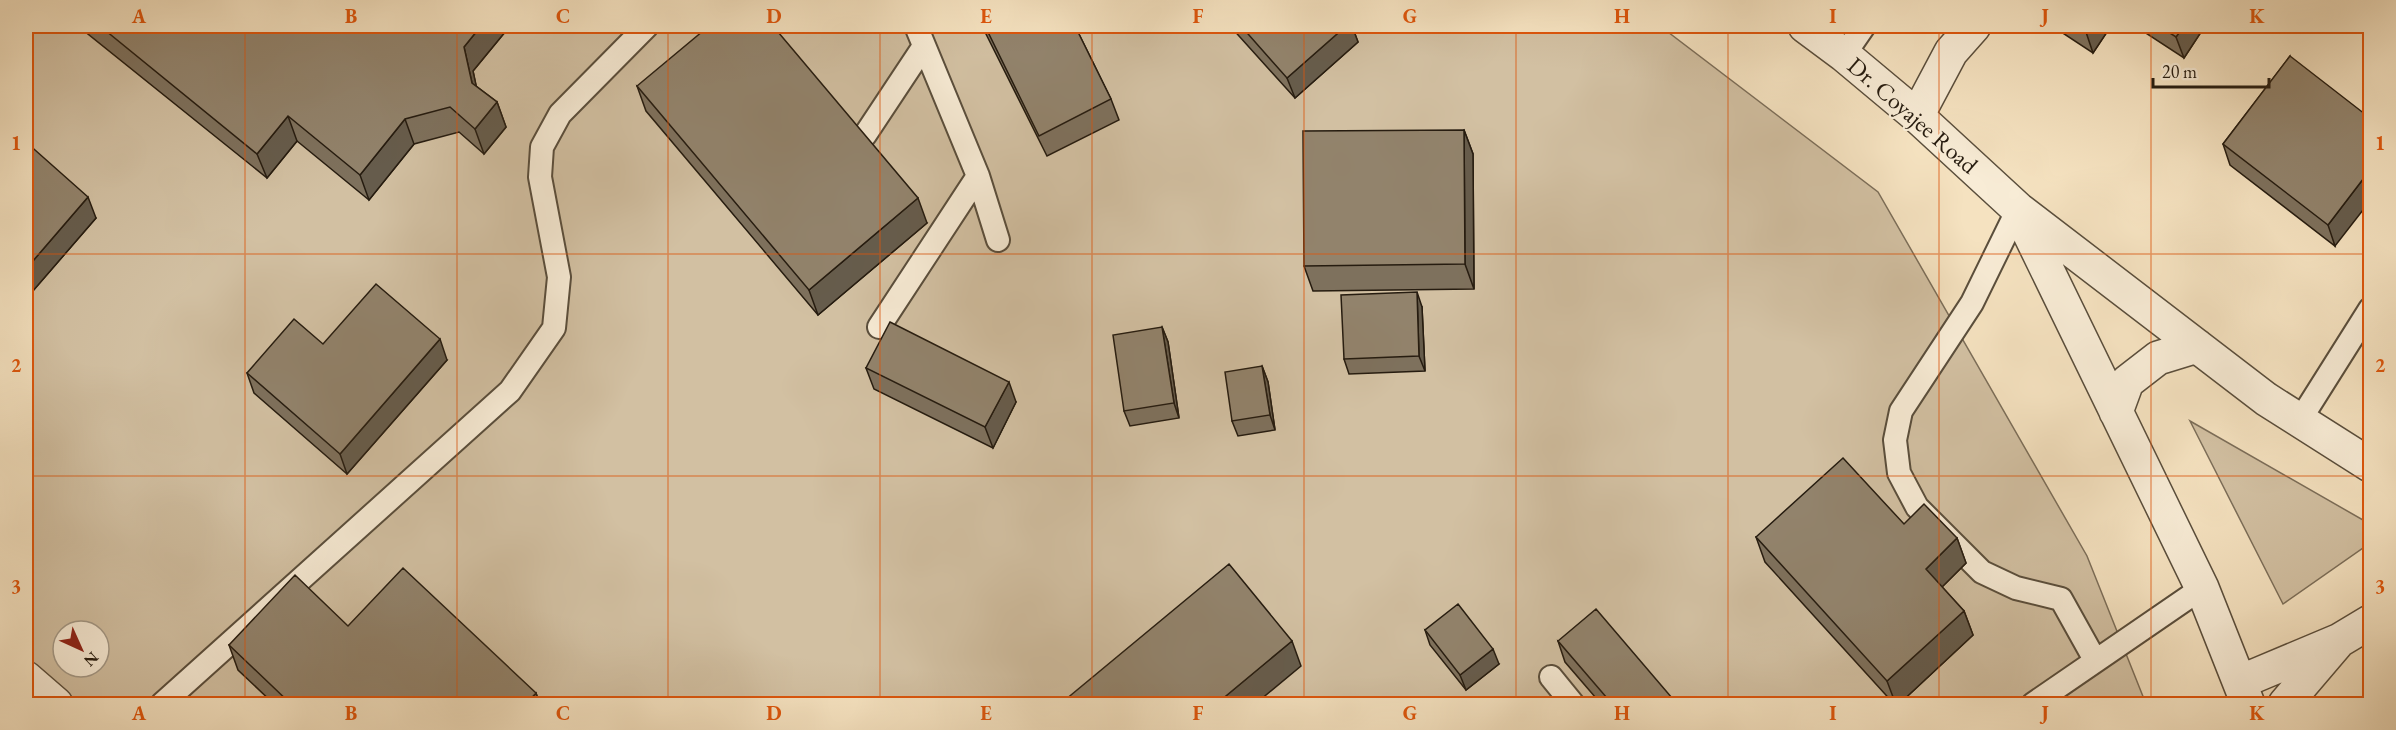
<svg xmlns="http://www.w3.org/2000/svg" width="2396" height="730" viewBox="0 0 2396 730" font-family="'EB Garamond',serif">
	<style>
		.green { fill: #d2c0a2; stroke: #7c6e59; stroke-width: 1.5; fill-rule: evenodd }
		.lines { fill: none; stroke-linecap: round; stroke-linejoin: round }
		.service-casing { stroke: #5a4e3c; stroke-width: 26 }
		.minor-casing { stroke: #5a4e3c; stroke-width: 36 }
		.tertiary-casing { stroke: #5a4e3c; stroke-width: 36 }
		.service { stroke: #f8ecd6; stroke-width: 22 }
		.minor { stroke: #f8ecd6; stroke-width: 33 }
		.tertiary { stroke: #f8ecd6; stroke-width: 33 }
		.wall { fill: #7e715d; stroke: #261c10; stroke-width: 1.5 }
		.shaded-wall { fill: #665c4c; stroke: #261c10; stroke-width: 1.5 }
		.building { fill: #92836c; stroke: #261c10; stroke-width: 1.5 }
		.grid { fill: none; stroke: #de560c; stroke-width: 1.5; stroke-opacity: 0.55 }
		.labels { text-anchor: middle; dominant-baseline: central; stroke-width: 4.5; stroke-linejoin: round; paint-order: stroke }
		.street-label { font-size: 24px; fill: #261c10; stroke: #f8ecd6 }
		.neatline { fill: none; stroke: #de560c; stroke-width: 2 }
		.grid-label { font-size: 20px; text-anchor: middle; font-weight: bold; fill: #de560c }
	</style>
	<rect width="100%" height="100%" fill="#f5e2c0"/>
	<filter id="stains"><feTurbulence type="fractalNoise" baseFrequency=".00333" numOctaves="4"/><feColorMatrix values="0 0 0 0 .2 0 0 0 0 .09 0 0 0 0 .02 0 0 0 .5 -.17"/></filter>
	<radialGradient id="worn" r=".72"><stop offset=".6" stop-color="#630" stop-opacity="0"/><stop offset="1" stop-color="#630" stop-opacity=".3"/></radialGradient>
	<!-- green -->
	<path class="green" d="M26,26H1660L1878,192L2087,556L2146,704H26ZM63,631H99V667H63Z
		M2190,421L2370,524V543L2283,604Z"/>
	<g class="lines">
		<defs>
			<path id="service" d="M916,26L978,176L998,240
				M1844,55L1864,26
				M865,135L924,46
				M2018,209L1972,303L1901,411L1895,440L1899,473L1917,507L1982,572L2016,588L2061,599L2095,660
				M879,327L978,176
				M2300,420L2370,309
				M1551,677L1573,704
				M162,704L510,391L554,328L559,277L540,177L542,147L560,114L647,26
				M2033,704L2202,588"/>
			<path id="minor" d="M1917,116L1951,52L1974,26"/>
			<path id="tertiary" d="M1805,26L1844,55L1917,116L2018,209L2266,399L2370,465
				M2021,216L2202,588L2248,704
				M2116,412L2127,382L2158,358L2197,346
				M26,678L56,704
				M2240,682L2340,640L2370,622
				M2285,704L2337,643"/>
		</defs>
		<!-- service casing -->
		<use href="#service" class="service-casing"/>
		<!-- minor casing -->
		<use href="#minor" class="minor-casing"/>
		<!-- tertiary casing -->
		<use href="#tertiary" class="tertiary-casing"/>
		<!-- service -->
		<use href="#service" class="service"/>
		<!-- minor -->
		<use href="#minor" class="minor"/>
		<!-- tertiary -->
		<use href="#tertiary" class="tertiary"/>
	</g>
	<!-- wall -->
	<path class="wall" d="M82,26H510L473,71L476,86L497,102L506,127L484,154L459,132L414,144L369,200L297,141L267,178L83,30Z
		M982,26H1075L1111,99L1119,120L1047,156Z
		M1230,26H1352L1358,42L1295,98Z
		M2052,26H2111L2093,53Z
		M2135,26H2205L2184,58Z
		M2290,56L2335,246L2230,165L2223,144Z
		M637,86L927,223L818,315L646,111Z
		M1464,130L1473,154L1474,289L1313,291L1304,266Z
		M26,142L96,218L32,292L26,286Z
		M1422,307L1425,371L1349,374L1344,359Z
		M1162,327L1168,342L1179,418L1130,426L1124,411Z
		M323,344L447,360L347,474L254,393L247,373Z
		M1262,366L1268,382L1275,430L1238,436L1232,421Z
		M866,368L1016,402L993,448L874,389Z
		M1904,524L1957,538L1966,563L1942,587L1964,611L1973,635L1898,705H1895L1765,562L1756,537Z
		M1425,630L1499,664L1466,690L1430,645Z
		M1558,641L1678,705H1602L1565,662Z
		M229,645L536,693L540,705H275L238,670Z"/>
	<!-- shaded-wall -->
	<path class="shaded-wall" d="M481,26H510L473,71L481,108L472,83L464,47Z
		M1346,26H1352L1358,42L1295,98L1287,78Z
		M2090,26H2111L2093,53L2086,32Z
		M2184,26H2205L2184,58L2176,37Z
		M497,102L506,127L484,154L475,129Z
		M288,116L297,141L267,178L257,154Z
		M405,119L414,144L369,200L360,175Z
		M1464,130L1473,154L1474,289L1465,264Z
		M2370,170V201L2335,246L2328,225Z
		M88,197L96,218L32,292L26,275V269Z
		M918,198L927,223L818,315L809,290Z
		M1417,292L1422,307L1425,371L1419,356Z
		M1162,327L1168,342L1179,418L1174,403Z
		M440,339L447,360L347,474L340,454Z
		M1262,366L1268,382L1275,430L1270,415Z
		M1009,382L1016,402L993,448L985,427Z
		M1957,538L1966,563L1935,594L1926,569Z
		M1964,611L1973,635L1898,705H1896L1887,681Z
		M1292,641L1301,666L1254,705H1215Z
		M1493,649L1499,664L1466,690L1460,675Z
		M536,693L540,705H525Z"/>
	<!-- building -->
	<path class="building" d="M100,26H481L464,47L472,83L497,102L475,129L450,107L405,119L360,175L288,116L257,154Z
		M709,26H773L918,198L809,290L637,86Z
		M985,26H1075L1111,99L1039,136Z
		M1241,26H1346L1287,78Z
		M2076,26H2090L2086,32Z
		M2159,26H2184L2176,37Z
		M2290,56L2370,118V170L2328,225L2223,144Z
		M1464,130L1465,264L1304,266L1303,131Z
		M26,142L88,197L26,269Z
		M376,284L440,339L340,454L247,373L294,319L323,344Z
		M1417,292L1419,356L1344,359L1341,295Z
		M890,322L1009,382L985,427L866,368Z
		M1162,327L1174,403L1124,411L1113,335Z
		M1262,366L1270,415L1232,421L1225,372Z
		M1843,458L1904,524L1924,504L1957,538L1926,569L1964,611L1887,681L1756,537Z
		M1229,564L1292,641L1215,705H1059Z
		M403,568L536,693L525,705H292L229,645L295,575L348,626Z
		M1458,604L1493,649L1460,675L1425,630Z
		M1596,609L1678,705H1613L1558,641Z
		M1544,701L1547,705H1540Z"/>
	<!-- grid -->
	<path class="grid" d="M245,26V704M457,26V704M668,26V704M880,26V704M1092,26V704M1304,26V704M1516,26V704M1728,26V704M1939,26V704M2151,26V704M26,254H2370M26,476H2370"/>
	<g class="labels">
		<!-- street labels -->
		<g class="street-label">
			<text transform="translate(1913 115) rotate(41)">Dr. Coyajee Road</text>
		</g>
	</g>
	<!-- margin -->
	<rect width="2396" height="730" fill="none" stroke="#f5e2c0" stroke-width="66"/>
	<!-- north arrow -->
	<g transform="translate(81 649) rotate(135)"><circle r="28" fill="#f8ecd6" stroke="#a49987" stroke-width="1.5"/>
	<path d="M0-4.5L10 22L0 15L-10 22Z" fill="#8f2418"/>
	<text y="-9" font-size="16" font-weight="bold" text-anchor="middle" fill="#261c10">N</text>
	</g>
	<!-- scale -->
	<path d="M2153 78v9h116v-9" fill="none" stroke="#261c10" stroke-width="3"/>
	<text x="2162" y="78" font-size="18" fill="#261c10" stroke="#f8ecd6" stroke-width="4.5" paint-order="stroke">20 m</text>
	<rect x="33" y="33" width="2330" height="664" class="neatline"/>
	<g class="grid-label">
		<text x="139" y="23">A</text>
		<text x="351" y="23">B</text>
		<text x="563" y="23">C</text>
		<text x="774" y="23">D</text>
		<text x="986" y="23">E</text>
		<text x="1198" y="23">F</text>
		<text x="1410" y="23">G</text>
		<text x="1622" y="23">H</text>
		<text x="1833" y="23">I</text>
		<text x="2045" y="23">J</text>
		<text x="2257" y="23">K</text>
		<text x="16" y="150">1</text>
		<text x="2380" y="150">1</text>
		<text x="16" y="372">2</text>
		<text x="2380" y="372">2</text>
		<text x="16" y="593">3</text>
		<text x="2380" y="593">3</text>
		<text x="139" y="720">A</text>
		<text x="351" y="720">B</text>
		<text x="563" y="720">C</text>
		<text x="774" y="720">D</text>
		<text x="986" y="720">E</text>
		<text x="1198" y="720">F</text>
		<text x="1410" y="720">G</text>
		<text x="1622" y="720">H</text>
		<text x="1833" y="720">I</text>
		<text x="2045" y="720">J</text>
		<text x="2257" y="720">K</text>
	</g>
	<rect width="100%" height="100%" filter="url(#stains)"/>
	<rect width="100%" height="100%" fill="url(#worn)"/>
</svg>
